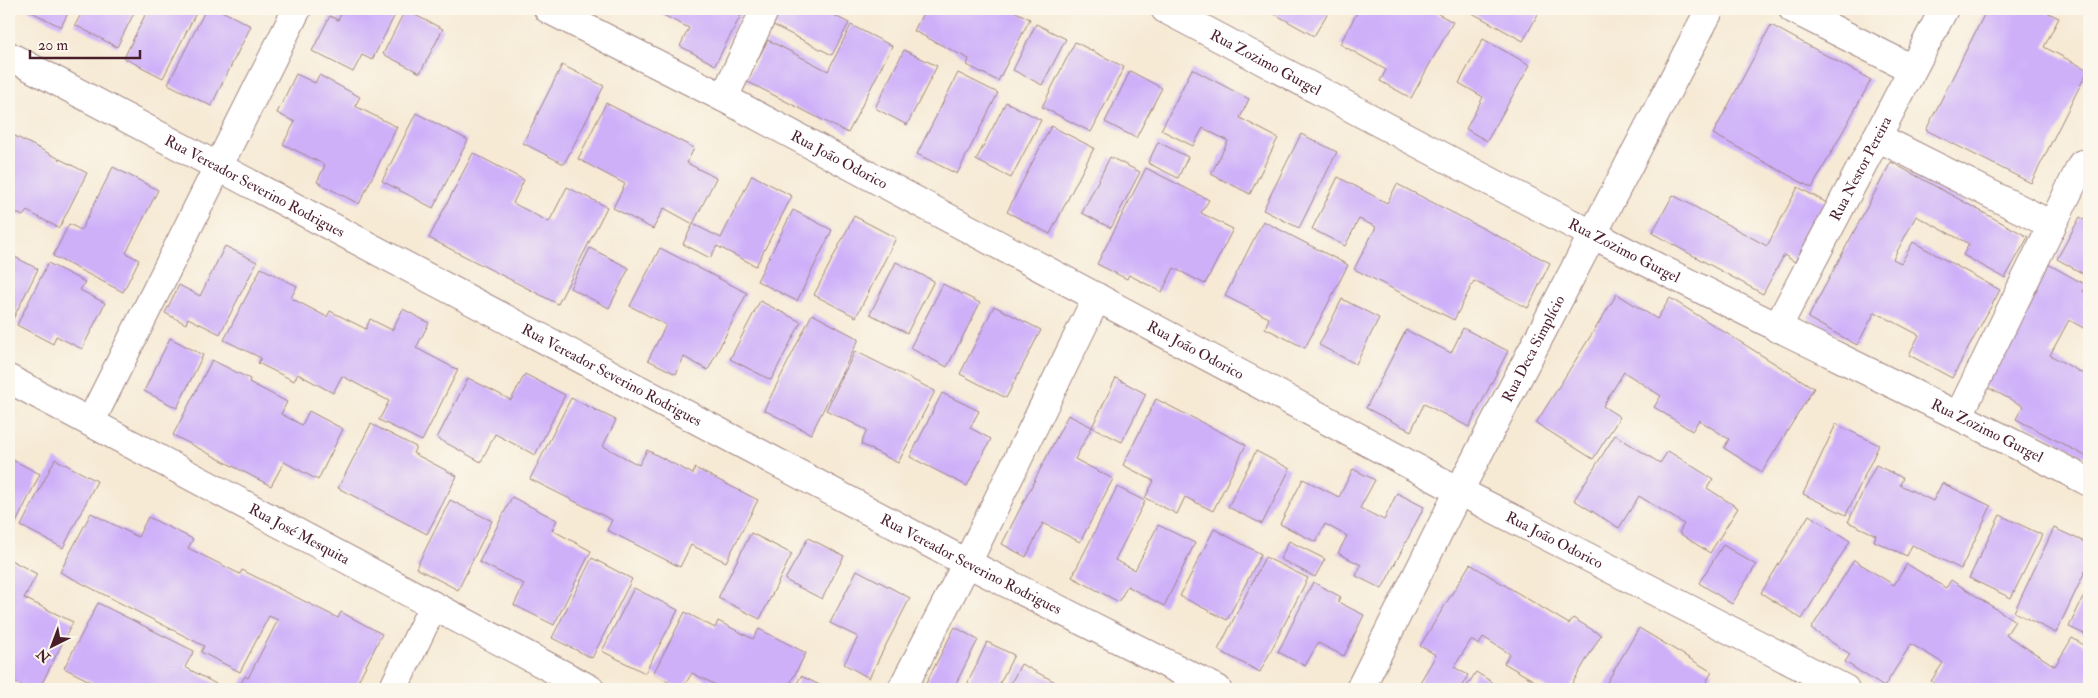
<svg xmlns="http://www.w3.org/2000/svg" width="2098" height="698" viewBox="0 0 2098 698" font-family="'IM FELL Double Pica',serif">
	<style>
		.building { fill: #ceb0f9 }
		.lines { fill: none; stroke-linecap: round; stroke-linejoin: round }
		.minor-casing { stroke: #a08480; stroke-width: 30 }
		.minor { stroke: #fff; stroke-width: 28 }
		.labels { text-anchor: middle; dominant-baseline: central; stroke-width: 5; stroke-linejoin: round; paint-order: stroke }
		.street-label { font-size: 15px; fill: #4a1f2b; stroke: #fbf7ec }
	</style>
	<rect width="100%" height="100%" fill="#fbf7ec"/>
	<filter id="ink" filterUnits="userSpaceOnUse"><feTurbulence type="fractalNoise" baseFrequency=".02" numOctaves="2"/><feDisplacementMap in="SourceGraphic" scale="10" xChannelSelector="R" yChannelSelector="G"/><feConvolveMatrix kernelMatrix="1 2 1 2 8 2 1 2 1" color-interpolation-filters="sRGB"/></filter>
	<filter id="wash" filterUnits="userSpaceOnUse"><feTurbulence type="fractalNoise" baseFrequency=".0096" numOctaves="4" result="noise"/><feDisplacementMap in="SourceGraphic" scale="20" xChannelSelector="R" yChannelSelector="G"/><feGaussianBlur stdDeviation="1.12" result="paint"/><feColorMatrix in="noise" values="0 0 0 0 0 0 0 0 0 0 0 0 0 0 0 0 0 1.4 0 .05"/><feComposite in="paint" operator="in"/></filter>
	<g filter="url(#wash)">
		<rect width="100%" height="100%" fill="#f6ead5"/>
		<g id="blocks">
			<!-- building -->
			<path class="building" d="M26,9H70L61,27Z
				M84,9H136L117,47L75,25Z
				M148,9H198L163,78L124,58Z
				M206,9H218L251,26L211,106L168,84Z
				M344,9H398L372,60L362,55L353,72L312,51L330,16L338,20Z
				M651,9H744L715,65L680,46L689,28Z
				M779,9H822L849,23L832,55L771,24Z
				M925,9H1010L1030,19L998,81L967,65L969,59L914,31Z
				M1273,9H1330L1314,36L1271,12Z
				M1359,9H1429L1453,22L1411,98L1380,81L1386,70L1340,44Z
				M1465,9H1541L1523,41Z
				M1987,9H2040L2059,18L2044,47L2088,70L2031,183L1926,130Z
				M405,10L443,29L420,73L383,54Z
				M1036,24L1066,39L1042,85L1013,70Z
				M851,25L892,46L848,133L746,81L768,40L828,71Z
				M1771,25L1871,80L1812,188L1713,134Z
				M1483,39L1530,65L1487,141L1466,129L1483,97L1459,83Z
				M1075,42L1124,67L1091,132L1042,107Z
				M904,50L937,66L907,125L875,108Z
				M562,65L604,86L564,164L523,143Z
				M1192,69L1249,99L1240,118L1278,138L1250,194L1211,174L1228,141L1203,128L1193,146L1161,130Z
				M1130,71L1162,88L1136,138L1105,122Z
				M958,73L998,93L957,174L917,154Z
				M296,74L315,83L319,75L360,97L355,106L397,127L359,204L317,182L325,165L283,144L295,122L277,113Z
				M1006,102L1041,120L1011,178L976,160Z
				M606,103L694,148L687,163L716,178L693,224L664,208L653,229L613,208L625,184L578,159Z
				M416,113L468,140L433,208L382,181Z
				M1051,126L1094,148L1050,234L1007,212Z
				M11,134L87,173L59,228L27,211L23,216L9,209V139Z
				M1301,134L1337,152L1299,228L1263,210Z
				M1158,142L1188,157L1178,178L1148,163Z
				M473,153L524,180L513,203L549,222L567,187L607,207L558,304L429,238Z
				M1110,157L1140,172L1111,228L1082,213Z
				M1891,162L2028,237L2005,278L1963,255L1969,244L1916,216L1893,259L1901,263L1913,242L2000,290L1952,378L1909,355L1919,335L1875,312L1857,345L1808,318Z
				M113,167L158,190L126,253L139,260L123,292L53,256L69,224L81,230Z
				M1146,168L1209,200L1201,213L1233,229L1205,284L1174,268L1162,292L1129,275L1127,279L1097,264Z
				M752,175L792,196L756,266L717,246L710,258L683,244L693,224L721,238Z
				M1338,177L1387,203L1397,184L1550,263L1528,308L1474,281L1454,320L1354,269L1376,227L1359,219L1345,246L1312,229Z
				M1798,187L1827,203L1795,262L1784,255L1763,294L1652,233L1673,195L1767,246Z
				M793,210L832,230L797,301L757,281Z
				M854,216L896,238L856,317L814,295Z
				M2080,217L2089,223V277L2057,259Z
				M1263,221L1348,265L1305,348L1265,328L1269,318L1225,296Z
				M225,246L257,262L220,334L188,318L186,324L165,313L179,285L200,296Z
				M590,248L629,268L609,308L570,288Z
				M660,248L747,293L708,370L684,357L676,374L648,360L666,325L630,306Z
				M9,254L38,269L11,323L9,322Z
				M896,262L934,281L907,333L870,314Z
				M48,263L85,282L80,290L105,303L82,349L56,336L53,344L17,325Z
				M2046,263L2086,285L2083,291L2089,295V331L2069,320L2050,355L2089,377V458L2016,419L2023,406L1981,384Z
				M261,268L297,286L291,298L327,317L330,311L366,329L370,319L392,330L403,309L429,323L416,348L458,370L422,441L379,420L389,401L342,376L333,393L298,374L294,381L258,363L261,358L224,340Z
				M943,284L980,303L947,367L910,348Z
				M1617,294L1657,319L1670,298L1814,388L1762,472L1724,448L1729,439L1699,420L1692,431L1654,407L1661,396L1624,372L1603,406L1620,417L1593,459L1536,423Z
				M1342,299L1379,318L1356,364L1319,345Z
				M760,301L801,322L771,380L730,359Z
				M994,306L1041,330L1006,398L960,374Z
				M812,314L859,339L811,434L764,410Z
				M1463,328L1508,351L1469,427L1424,404L1411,431L1366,408L1406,330L1451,353Z
				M170,338L203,355L177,408L144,391Z
				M855,351L935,391L898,463L861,444L867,430L826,410Z
				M212,360L250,379L249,382L287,402L281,414L302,425L309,411L343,429L318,480L284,462L271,486L173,435Z
				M525,374L565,395L535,455L495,434L481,462L437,438L468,378L511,400Z
				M1116,378L1146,394L1122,442L1092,427Z
				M942,393L979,411L970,428L991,439L967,486L910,457Z
				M571,398L616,420L603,446L639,465L647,450L693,474L695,468L758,500L726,562L691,545L680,567L607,530L612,520L530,479Z
				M1156,399L1246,445L1213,511L1185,497L1177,514L1145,498L1154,481L1123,465Z
				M1068,415L1092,427L1075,459L1113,479L1080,542L1043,523L1026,557L1002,544Z
				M371,424L416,447L413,453L457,476L427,534L338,488Z
				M1836,424L1879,445L1846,515L1803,494Z
				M1615,435L1660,463L1668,451L1713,479L1707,488L1738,508L1710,553L1679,533L1684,524L1639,496L1619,528L1574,500Z
				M1256,451L1290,469L1262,524L1228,507Z
				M9,458L40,474L9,537Z
				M55,459L97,481L63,548L21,526Z
				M1876,465L1903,478L1900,485L1933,501L1942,483L1991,506L1961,569L1912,545L1907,556L1874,541L1876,535L1848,522Z
				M1353,469L1375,480L1360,508L1384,520L1397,493L1424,507L1382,589L1356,576L1361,565L1338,553L1347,536L1325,524L1316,542L1280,524L1303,479L1339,497Z
				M1117,487L1145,501L1115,560L1135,570L1158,525L1195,543L1164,606L1127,586L1119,602L1072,577Z
				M512,497L557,520L552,530L591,551L554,625L514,605L524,584L479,562Z
				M450,500L492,521L458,590L416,568Z
				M91,513L138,537L148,517L193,539L188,548L240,574L242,570L338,618L341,612L382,634L354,689H238L245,676L248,678L278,620L269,616L240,672L201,652L204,646L60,572Z
				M1809,515L1850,541L1802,619L1761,593Z
				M2000,515L2042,535L2011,598L1969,578Z
				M2054,528L2089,544V563L2056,633L2014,612Z
				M1214,529L1261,554L1227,620L1180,596Z
				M751,533L792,554L760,619L718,598Z
				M808,538L844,556L822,599L785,580Z
				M1289,541L1325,559L1315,577L1280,559Z
				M1723,545L1756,565L1732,604L1699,583Z
				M1265,557L1308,578L1260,672L1218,650Z
				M592,558L632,579L592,658L552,638Z
				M9,559L37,574L24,598L73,622L39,689H29L9,679Z
				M1854,560L1894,585L1907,564L1946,588L1951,580L2015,621L2006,635L2055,666L2072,638L2089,648V689H1945L1931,681L1943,663L1911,644L1884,687L1845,662L1850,654L1811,629Z
				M1470,564L1569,624L1573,618L1601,635L1569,689H1548L1504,663L1510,654L1483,637L1479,645L1471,640L1454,667L1468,675L1460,689H1416L1436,655L1420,646Z
				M857,570L910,598L869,678L844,664L858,637L830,623Z
				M1313,582L1341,597L1338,602L1364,615L1344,656L1318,643L1305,666L1278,652Z
				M2089,585V636L2069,627Z
				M634,588L678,610L645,673L602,651Z
				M98,603L194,651L185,667L225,689H105L64,668Z
				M685,612L715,628L718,621L753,639L759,629L806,653L787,689H724L692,673L682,689L653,674Z
				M955,627L978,640L953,689H923Z
				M1639,628L1712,672L1702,689H1603Z
				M987,642L1014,655L997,689H965Z
				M1021,664L1065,687L1063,689H1008Z
				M1476,672L1503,689H1465Z
				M801,676L828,689H794Z"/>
		</g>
	</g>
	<g filter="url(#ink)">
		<use href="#blocks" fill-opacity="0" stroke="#a08480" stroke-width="1"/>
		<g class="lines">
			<defs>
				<g id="minor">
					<path id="s1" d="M548,9L724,98L1459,491L1845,689"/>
					<path id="s2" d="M1165,9C1308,84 1450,162 1594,235C1758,320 1925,397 2089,482"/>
					<path d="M1793,9L1912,69"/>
					<path id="s3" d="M9,56L967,563L1217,689"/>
					<path d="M724,98L765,9"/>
					<path d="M1877,137L2052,225"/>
					<path id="s4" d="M1777,328L1944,9"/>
					<path id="s5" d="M9,379L590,689"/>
					<path d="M1959,415L2082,164L2089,168"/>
					<path d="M91,421L297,9"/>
					<path d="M393,689L433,606"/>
					<path d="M902,689L967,563L1097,297"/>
					<path id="s6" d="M1360,689L1459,491L1710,9"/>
				</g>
			</defs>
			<!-- minor casing -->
			<use href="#minor" class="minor-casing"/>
			<!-- minor -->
			<use href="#minor" class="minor"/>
		</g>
	</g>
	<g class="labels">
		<!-- street labels -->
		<g class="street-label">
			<text stroke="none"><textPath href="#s2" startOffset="114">Rua Zozimo Gurgel</textPath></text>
			<text stroke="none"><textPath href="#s1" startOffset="328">Rua João Odorico</textPath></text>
			<text stroke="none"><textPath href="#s4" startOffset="180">Rua Nestor Pereira</textPath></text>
			<text stroke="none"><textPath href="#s3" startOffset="278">Rua Vereador Severino Rodrigues</textPath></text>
			<text stroke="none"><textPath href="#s2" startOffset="519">Rua Zozimo Gurgel</textPath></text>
			<text stroke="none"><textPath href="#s6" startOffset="382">Rua Deca Simplício</textPath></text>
			<text stroke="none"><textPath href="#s1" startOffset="732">Rua João Odorico</textPath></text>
			<text stroke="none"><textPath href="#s3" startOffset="682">Rua Vereador Severino Rodrigues</textPath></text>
			<text stroke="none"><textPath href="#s2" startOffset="924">Rua Zozimo Gurgel</textPath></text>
			<text stroke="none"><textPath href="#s5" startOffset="329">Rua José Mesquita</textPath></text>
			<text stroke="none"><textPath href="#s1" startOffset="1138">Rua João Odorico</textPath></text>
			<text stroke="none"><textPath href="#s3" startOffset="1088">Rua Vereador Severino Rodrigues</textPath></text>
		</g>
	</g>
	<!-- margin -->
	<rect width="2098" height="698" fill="none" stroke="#fbf7ec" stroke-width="30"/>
	<!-- north arrow -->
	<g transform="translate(52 646) rotate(222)" stroke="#fbf7ec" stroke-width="4" paint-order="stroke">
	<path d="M0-4L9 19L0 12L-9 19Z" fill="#4a1f2b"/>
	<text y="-8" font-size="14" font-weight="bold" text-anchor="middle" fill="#4a1f2b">N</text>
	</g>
	<!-- scale -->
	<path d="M30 50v8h110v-8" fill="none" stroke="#4a1f2b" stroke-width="2.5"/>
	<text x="38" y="50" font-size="15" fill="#4a1f2b" stroke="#fbf7ec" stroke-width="4" paint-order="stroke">20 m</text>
</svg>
